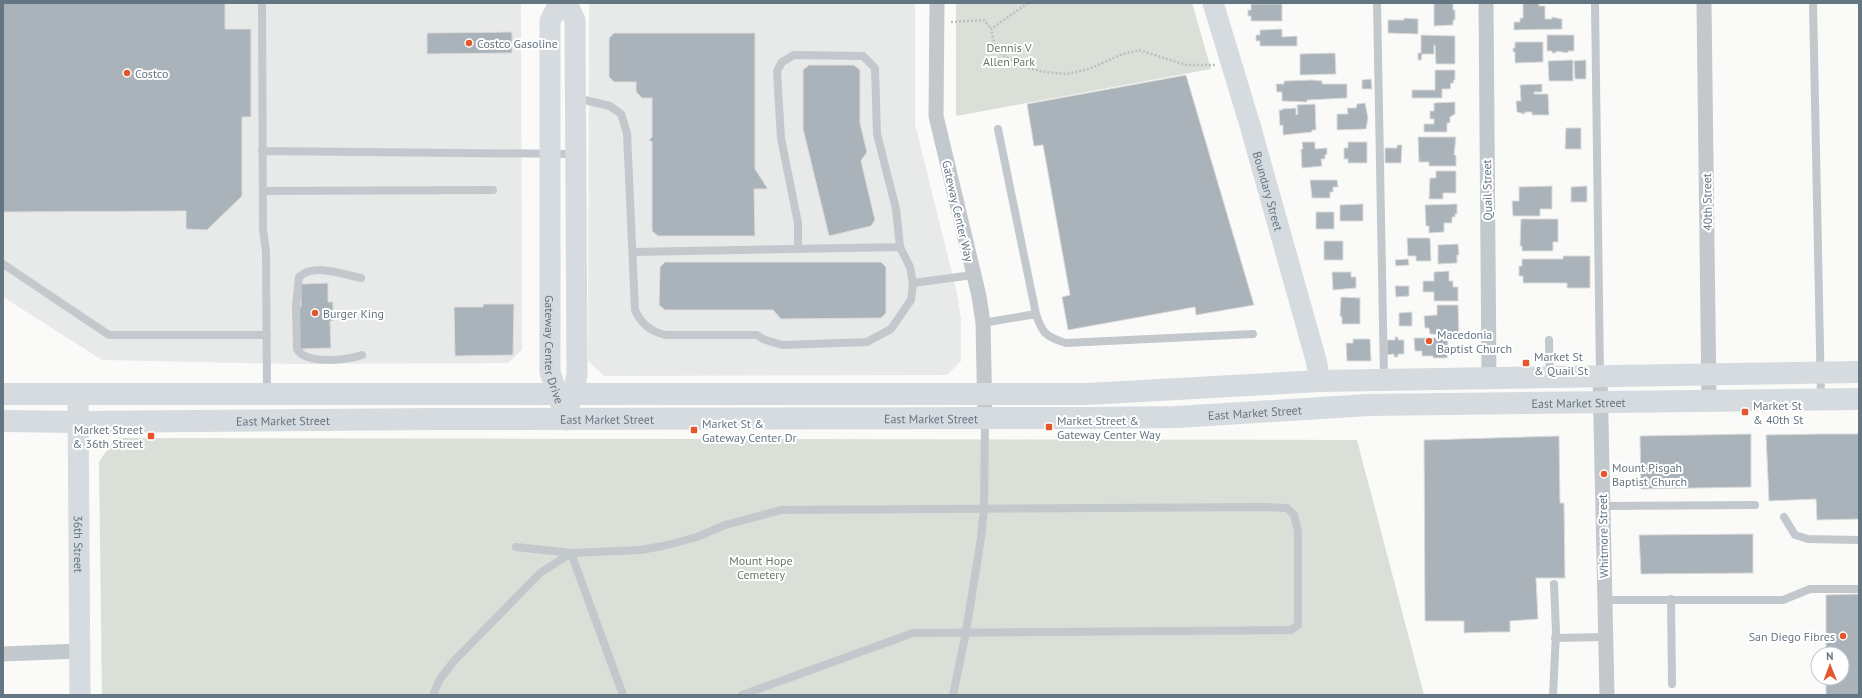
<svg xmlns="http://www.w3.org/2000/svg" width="1862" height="698" viewBox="0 0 1862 698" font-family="'PT Sans',sans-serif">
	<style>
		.built { fill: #e8e9e9 }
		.green { fill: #dadfd7 }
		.building { fill: #aab3b9; stroke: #dcdcda }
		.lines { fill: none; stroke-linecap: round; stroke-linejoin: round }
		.path { stroke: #bbbfc2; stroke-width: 2.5; stroke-dasharray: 2 2; stroke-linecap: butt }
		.lane { stroke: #c3c8cc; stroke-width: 8 }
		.street { stroke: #c3c8cc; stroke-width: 15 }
		.secondary { stroke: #d6dbdf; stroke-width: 21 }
		.primary { stroke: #d6dbdf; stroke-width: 22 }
		.poi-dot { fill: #e4572e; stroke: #fff; stroke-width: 1.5 }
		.labels { text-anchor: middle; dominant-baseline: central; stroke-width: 4; stroke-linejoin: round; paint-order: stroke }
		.poi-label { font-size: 12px; fill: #657683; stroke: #fff; text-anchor: start }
		.park-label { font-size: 12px; fill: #687a64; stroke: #fff }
		.street-label { font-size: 12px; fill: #657683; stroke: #fff }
	</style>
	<rect width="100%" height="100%" fill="#fafaf8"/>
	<!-- built -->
	<path class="built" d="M3,3H521L522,350L508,363L295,364L102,360L3,297Z
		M589,3H915V124L957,293L961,319V361L947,375L604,376L588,361Z"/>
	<!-- green -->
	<path class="green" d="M956,3H1192L1211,69L956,116Z
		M115,438L1357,440L1424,695H102L99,462Z"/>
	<!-- building -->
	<path class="building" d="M3,3H225V29H251V117H242V196L207,230L186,229V211L3,212Z
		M1434,3H1453V10H1455V20H1453V25L1434,26Z
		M1523,3H1539V6H1545V19H1552V17L1562,19V29L1514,30V22H1520V18H1523Z
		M1251,4H1282V21H1251V16H1248V10H1251Z
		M1404,18L1418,19V34L1388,33V20H1404Z
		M1282,29V37L1297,36V46H1260V41H1256V35H1260V30Z
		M512,32V53L427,54V33Z
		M614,33H755V169L768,189H754L755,236H658L652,231V142L649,140L652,137V98H642L636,92V82H614L609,77V38Z
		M1421,35L1455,36V64H1436L1435,45H1434V54H1422L1421,60H1418V53H1421Z
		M1547,35H1574V51H1568V53L1556,51V53H1552V51H1547Z
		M1515,42H1543V62L1515,63V52H1513V48H1515Z
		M1335,53L1336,74L1300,75V54Z
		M1573,60V81H1549L1548,61Z
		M1586,60V79H1575L1574,61Z
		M809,65H854L860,70V123L867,152L861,161L875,220L871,226L829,236L803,129V70Z
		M1435,70H1455V80H1453L1454,83H1451L1450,89H1442V98H1412V90H1435Z
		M1186,75L1254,305L1196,315L1195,307L1068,330L1062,297L1070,295L1043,145L1034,146L1027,104Z
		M1371,79L1372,89H1362V80Z
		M1312,80L1322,81V84H1347V98L1307,100V102L1282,101V92H1277L1276,84H1284V81Z
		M1542,84V92H1534V94H1548L1549,115H1532V112H1525V114L1517,112L1516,101H1521L1520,85Z
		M1455,102V114L1450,117V123H1447V132H1424V124H1434V119H1430V111H1434V103Z
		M1365,103L1368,118L1366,129L1337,130V114H1348L1347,108H1356L1357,104Z
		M1315,104L1316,130H1312V132L1283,135V125L1280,126L1279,110H1282V109L1296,108V115L1298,114L1297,105Z
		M1566,128H1581V149H1565Z
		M1418,137H1456L1454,155H1456V166H1429V162H1419Z
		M1302,142H1315V149L1327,148V154L1325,155V159H1321L1322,166L1302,168L1301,149H1303Z
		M1348,142H1367V163H1348V159H1344V148H1348Z
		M1397,145H1402L1401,163H1385V148H1397Z
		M1436,171H1456V193H1443V199H1429L1430,178H1436Z
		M1310,180H1337L1338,187H1333V192H1330V198H1312Z
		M1552,186V209H1540V216H1513L1512,201H1519V187Z
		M1587,186V202H1571V187Z
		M1363,204V221H1340V205Z
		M1457,204V214H1455V217H1452V223H1444V232L1429,233V226H1426L1425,205Z
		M1316,212H1334V229H1316Z
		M1521,219H1558V242H1553V251H1522V246H1520Z
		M1407,238H1430L1431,261H1416V256H1408Z
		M1324,241H1343V260H1324Z
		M1458,244L1459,255H1457V263L1438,264V245Z
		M1563,256H1590V288H1567V283H1523V276H1519V266H1522V259H1563Z
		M1408,259L1409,265L1396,266L1395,260Z
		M665,262H881L886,267V313L881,318L781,319L773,310H665L659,305L660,267Z
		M1449,271V281H1453V287H1458V301H1434V292H1423V281H1434V272Z
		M1332,272H1351V277H1356V288L1333,290Z
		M328,283V302H333V321H330L331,348L299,349L298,307H301V284Z
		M1395,286H1409V296L1396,297Z
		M1341,297L1360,298V324H1342V317L1340,316Z
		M483,304H514L513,355L455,356L454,307H483Z
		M1437,305H1458L1459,335L1430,334L1429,328H1425L1424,316L1437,315Z
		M1412,312V326H1399V313Z
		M1395,337H1398V340H1404V354H1398V357H1394V354L1387,355V340H1395Z
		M1414,338H1447L1448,340L1447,358H1433V356H1422V351H1415Z
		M1353,339H1370L1371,361H1347L1346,343H1353Z
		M1751,434V487L1641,489L1640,436Z
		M1819,434H1859V519L1817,520L1816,499L1769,501L1766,435Z
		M1559,436L1560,503H1564L1565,578H1536L1538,619L1510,621V632H1489L1464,633V621H1425L1424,440Z
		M1753,534V573L1641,574L1639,535Z
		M1859,594V695H1826V678H1842V654H1826V595Z"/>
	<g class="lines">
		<!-- path -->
		<path class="path" d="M1028,3L991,29L996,50L1019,66L1045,72L1067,74L1089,69L1120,55L1139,50L1186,65H1215
			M951,22L984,20L991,29"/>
		<!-- lane -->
		<path class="lane" d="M262,3L263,229L266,252L267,394
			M1377,3L1384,379
			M1595,3L1600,376
			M1813,3L1821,398
			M576,98L610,106L621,114L627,133L635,310C641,324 651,332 666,335H757L763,339L782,345L867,342L891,329L911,300L913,283
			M262,151L575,154
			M263,191L493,190
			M798,249V223L781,138L777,71L782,62L794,55L863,56L875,68L877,134L896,209L900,247
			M633,252L900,247L910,267L913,283L973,275
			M3,264L109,335H267
			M361,278C342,274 314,263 299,277L296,307L297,349C306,365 347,360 362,355
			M1036,314C1042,333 1046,337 1066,343L1253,334
			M983,323L1036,314L998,129
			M1549,340L1550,377
			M1603,506L1755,505
			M1784,517L1795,535L1808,539L1859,540
			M516,547L571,553L640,550L663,546L697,537L725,525L781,510L1264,507L1287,508L1294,515L1298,531V625L1291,630L913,633L742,695
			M571,553L623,695
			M1671,599L1672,684
			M1605,600H1783L1810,589H1859
			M1555,638L1606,637
			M433,695L440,679L454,661L540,573L571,553
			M953,695L966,632L981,538L984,508L985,419
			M1553,695L1556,632L1554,584"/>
		<!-- street -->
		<path class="street" d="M937,3L936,116L979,296L983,323L985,418
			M1486,3L1489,378
			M1704,3L1709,401
			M1600,376L1607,695
			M3,654L79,651"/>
		<!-- secondary -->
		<g class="secondary">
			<path id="s1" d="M559,3L550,21V372L566,420"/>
			<path d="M567,3L575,20L577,375L568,411"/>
			<path id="s2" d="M1213,3L1250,125L1316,360L1320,381"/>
			<path id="s3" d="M78,394L80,695"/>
		</g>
		<!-- primary -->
		<g class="primary">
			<path d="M3,394H1087L1320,381L1859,372"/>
			<path id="s4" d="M3,421L77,422L435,419L1090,418L1177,417L1368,405L1859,399"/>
		</g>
	</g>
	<!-- markers -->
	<g class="poi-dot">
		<circle cx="469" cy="43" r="4"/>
		<circle cx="127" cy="73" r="4"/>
		<circle cx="315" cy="313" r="4"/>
		<circle cx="1429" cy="341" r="4"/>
		<rect x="1522" y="359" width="8" height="8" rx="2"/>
		<rect x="1741" y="408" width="8" height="8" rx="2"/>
		<rect x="1045" y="423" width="8" height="8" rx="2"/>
		<rect x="690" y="426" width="8" height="8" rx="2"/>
		<rect x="147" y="432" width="8" height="8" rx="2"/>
		<circle cx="1604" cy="474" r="4"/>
		<circle cx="1843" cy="636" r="4"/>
	</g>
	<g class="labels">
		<!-- poi labels -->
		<g class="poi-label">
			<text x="477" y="43">Costco Gasoline</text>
			<text x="135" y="73">Costco</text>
			<text x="323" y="313">Burger King</text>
			<text x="1437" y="334">Macedonia<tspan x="1437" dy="14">Baptist Church</tspan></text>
			<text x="1534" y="356">Market St<tspan x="1534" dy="14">&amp; Quail St</tspan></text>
			<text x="1753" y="405">Market St<tspan x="1753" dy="14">&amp; 40th St</tspan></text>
			<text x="1057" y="420">Market Street &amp;<tspan x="1057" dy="14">Gateway Center Way</tspan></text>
			<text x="702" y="423">Market St &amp;<tspan x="702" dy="14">Gateway Center Dr</tspan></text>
			<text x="143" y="429" text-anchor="end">Market Street<tspan x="143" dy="14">&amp; 36th Street</tspan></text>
			<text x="1612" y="467">Mount Pisgah<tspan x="1612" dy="14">Baptist Church</tspan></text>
			<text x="1835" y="636" text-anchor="end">San Diego Fibres</text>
		</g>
		<!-- park labels -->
		<g class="park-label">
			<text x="1009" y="47">Dennis V<tspan x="1009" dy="14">Allen Park</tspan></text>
			<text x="761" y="560">Mount Hope<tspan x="761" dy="14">Cemetery</tspan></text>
		</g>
		<!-- street labels -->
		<g class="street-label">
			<text transform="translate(1487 190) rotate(-91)">Quail Street</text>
			<text stroke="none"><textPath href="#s2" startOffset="196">Boundary Street</textPath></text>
			<text transform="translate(1707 202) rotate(-91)">40th Street</text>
			<text transform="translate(958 211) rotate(77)">Gateway Center Way</text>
			<text stroke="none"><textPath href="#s1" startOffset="349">Gateway Center Drive</textPath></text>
			<text stroke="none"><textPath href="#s4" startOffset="1576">East Market Street</textPath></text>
			<text stroke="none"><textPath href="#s4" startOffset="1252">East Market Street</textPath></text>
			<text stroke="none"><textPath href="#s4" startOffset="928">East Market Street</textPath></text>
			<text stroke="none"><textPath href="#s4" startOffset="604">East Market Street</textPath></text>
			<text stroke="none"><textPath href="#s4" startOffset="280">East Market Street</textPath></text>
			<text transform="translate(1603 536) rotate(-91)">Whitmore Street</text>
			<text stroke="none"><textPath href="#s3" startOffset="150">36th Street</textPath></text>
		</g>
	</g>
	<!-- border -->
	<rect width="1862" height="698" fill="none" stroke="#657683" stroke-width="8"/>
	<!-- north arrow -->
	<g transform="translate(1830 666) rotate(359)"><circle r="19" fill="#ffffff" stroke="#c1c8cd"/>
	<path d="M0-3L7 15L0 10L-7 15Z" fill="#e4572e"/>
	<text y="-6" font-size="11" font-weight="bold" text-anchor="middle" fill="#657683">N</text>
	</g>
</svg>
